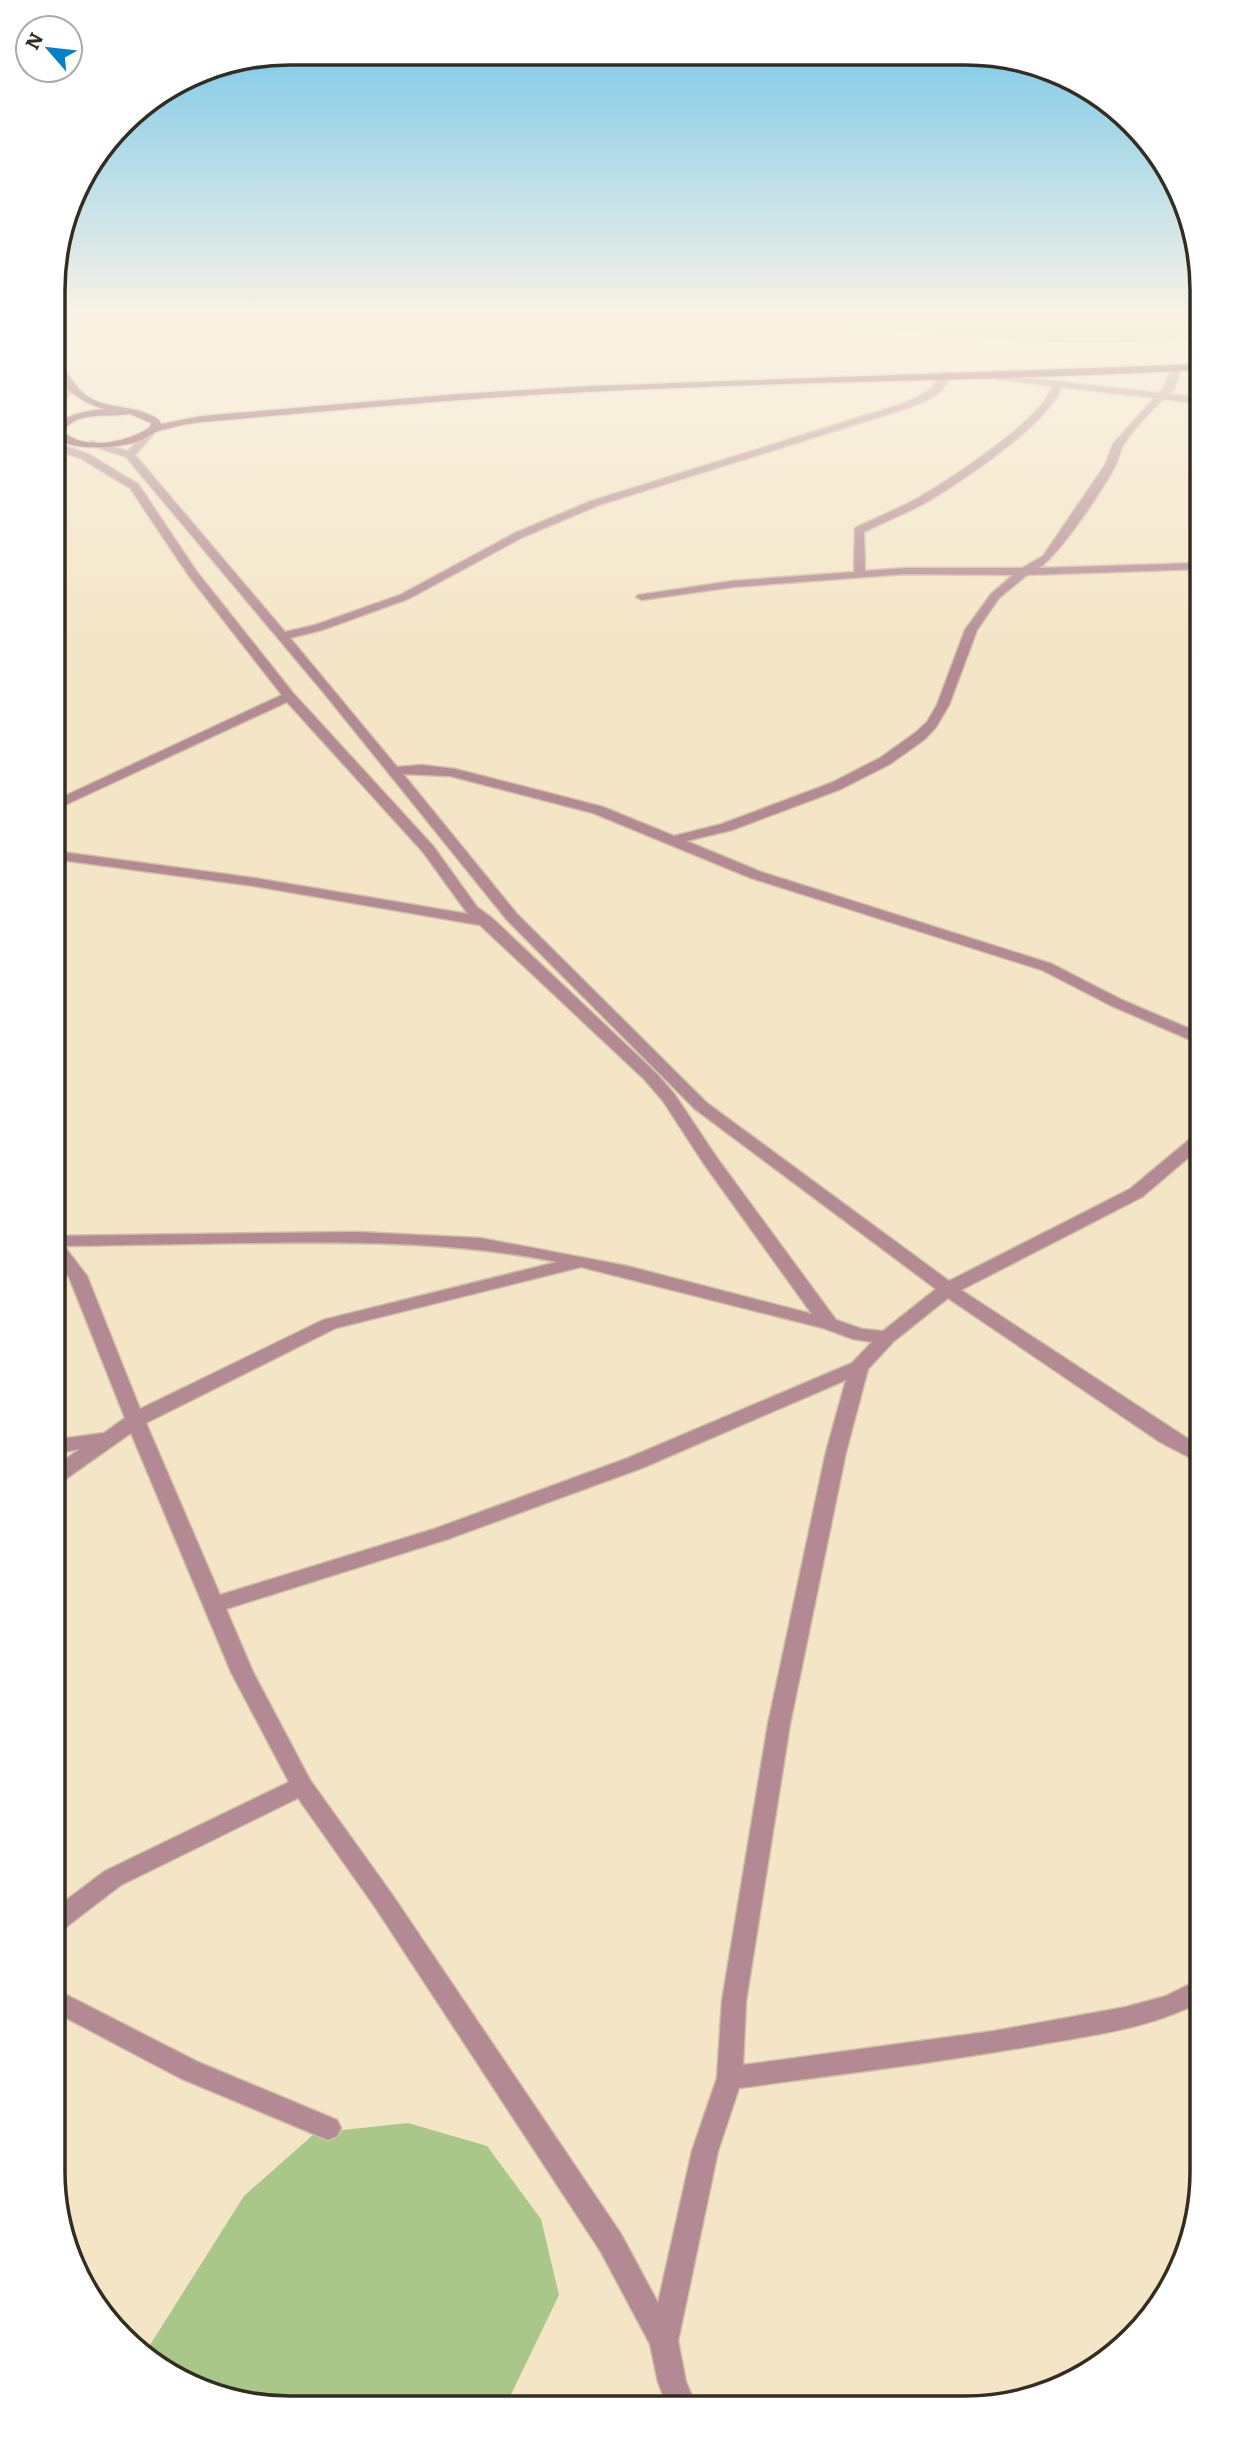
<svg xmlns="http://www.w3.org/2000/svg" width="1255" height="2461" viewBox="0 0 1255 2461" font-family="Literata,serif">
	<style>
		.green { fill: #aac78a }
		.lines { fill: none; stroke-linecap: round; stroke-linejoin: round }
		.minor-casing { stroke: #cdc0a5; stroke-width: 3 }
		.major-casing { stroke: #cdc0a5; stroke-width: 3 }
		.minor { fill: #b38994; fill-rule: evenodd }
		.major { fill: #803a51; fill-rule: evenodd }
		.rim { fill: none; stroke: #342e22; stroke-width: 3.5 }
	</style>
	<rect width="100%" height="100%" fill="#f3e5c6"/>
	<!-- green -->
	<path class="green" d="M751,317H1202V338C1053,352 900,332 751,317Z
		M408,2123L487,2146L541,2219L559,2295L505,2407L258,2406L199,2390L143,2356L244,2196L315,2133Z"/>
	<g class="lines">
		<defs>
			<path id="minor" d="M1177,364L1182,367L1174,389L1169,394L1202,398V404L1163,399C1149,413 1135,427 1124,444C1120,450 1119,457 1116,464C1105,487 1059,555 1039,568L1202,563V569L1027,575L999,598L977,630L949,705L936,727L925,739L890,764L841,789L732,830L686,841L761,872L1052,964L1122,1000L1202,1034V1045L1112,1006L1042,970L751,878L593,813L450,776L403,774L517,914L707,1103L949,1281L1130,1189L1196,1134L1202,1133V1146L1142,1197L961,1290L1202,1448V1464L1160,1442L948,1298L894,1341L868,1369L846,1452L790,1724L746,2001L743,2065L994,2031L1126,2007L1166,1996L1202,1978V2001C1154,2027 1100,2034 1048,2043C945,2062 842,2074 739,2088L718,2151L678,2341L686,2382L697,2408H668L658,2382L650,2344L601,2252L375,1907L298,1798L121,1885L62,1930L53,1933V1910L105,1871L289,1782L231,1672L131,1433L60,1483L53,1485V1468L80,1449L53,1454V1440L104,1433L125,1418L69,1277L53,1256V1236L357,1232L480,1238L627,1266L812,1314L704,1164L663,1101L645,1080L480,925L254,886L54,859V851L254,878L468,914L423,852L287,702L54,810V801L282,695L189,576L130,488L80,458L54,449V442L88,454L138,484L197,572L293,693L433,846L477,907L493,919L657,1074L675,1095L717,1158L836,1320L862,1329L883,1331L936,1289L695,1109L507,920L324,693L126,457L87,444L92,441L128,451L147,431H153V435L135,455L285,632L315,625L400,595L515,533L591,501L902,404C921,396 932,391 943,372H949C949,393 926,401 908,408L599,505L523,537L408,599L322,630L290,638L397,767L422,765L455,769L603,807L674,836L722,824L831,783L880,758L915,733L927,722L937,705L965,630L991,594L1013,575L906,574L733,587L642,600L636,597L638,595L733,581L854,572L855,528C876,518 898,509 918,498C949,480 1045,418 1052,386L987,378L984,377V373L1159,393C1168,385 1168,369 1177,364ZM1061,387L1154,398L1113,444L1105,465L1043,556L1022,568H906L865,571L864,532C884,522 904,514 923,504C954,487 1054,420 1061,387ZM244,1243C349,1242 454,1241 557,1262L323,1320L140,1409L87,1276L64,1246ZM581,1267L823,1328L853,1339L872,1342L852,1363L628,1458L434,1529L220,1595L146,1423L336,1328ZM846,1380L826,1452L768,1724L722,2001L717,2078L692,2151L658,2303L621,2234L391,1893L310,1780L253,1672L226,1609L448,1539L642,1468Z
				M70,383L78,385L54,413V403Z
				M53,1988L198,2062L337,2120L341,2128L337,2136L328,2140L180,2078L53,2011Z"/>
			<path id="major" d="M54,359C69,369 74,390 92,399C114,410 139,405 159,420L161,424L201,416L457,394L589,386L1202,364V370C998,381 792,381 588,392C463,398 338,410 214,421C197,422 179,425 162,430C153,432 145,439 136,442C119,448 51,455 55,426C68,414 87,410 104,409C82,403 54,385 54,359ZM130,414L151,423L150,427C129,442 84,452 63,431C78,410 109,418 130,414Z"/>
		</defs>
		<!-- minor casing -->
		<use href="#minor" class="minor-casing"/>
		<!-- major casing -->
		<use href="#major" class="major-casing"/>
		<!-- minor -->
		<use href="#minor" class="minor"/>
		<!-- major -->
		<use href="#major" class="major"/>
	</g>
	<!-- sky -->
	<linearGradient id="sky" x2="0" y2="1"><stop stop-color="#6dc4ea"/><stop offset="0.48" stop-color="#faf3e5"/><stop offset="1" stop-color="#faf3e5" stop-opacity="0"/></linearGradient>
	<rect width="1255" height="662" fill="url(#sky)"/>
	<!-- crop -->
	<path d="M0 0H1255V2461H0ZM290 65H965A225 225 0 0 1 1190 290V2171A225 225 0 0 1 965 2396H290A225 225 0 0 1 65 2171V290A225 225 0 0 1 290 65Z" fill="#fff" fill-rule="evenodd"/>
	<path class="rim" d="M290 65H965A225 225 0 0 1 1190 290V2171A225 225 0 0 1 965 2396H290A225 225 0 0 1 65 2171V290A225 225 0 0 1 290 65Z"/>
	<!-- north arrow -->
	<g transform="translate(49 49) rotate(298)"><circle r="33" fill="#ffffff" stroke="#aeaba7" stroke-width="2"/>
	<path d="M0-5L12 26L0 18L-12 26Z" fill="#0280c8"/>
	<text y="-10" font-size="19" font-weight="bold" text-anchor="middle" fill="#342e22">N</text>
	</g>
</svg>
